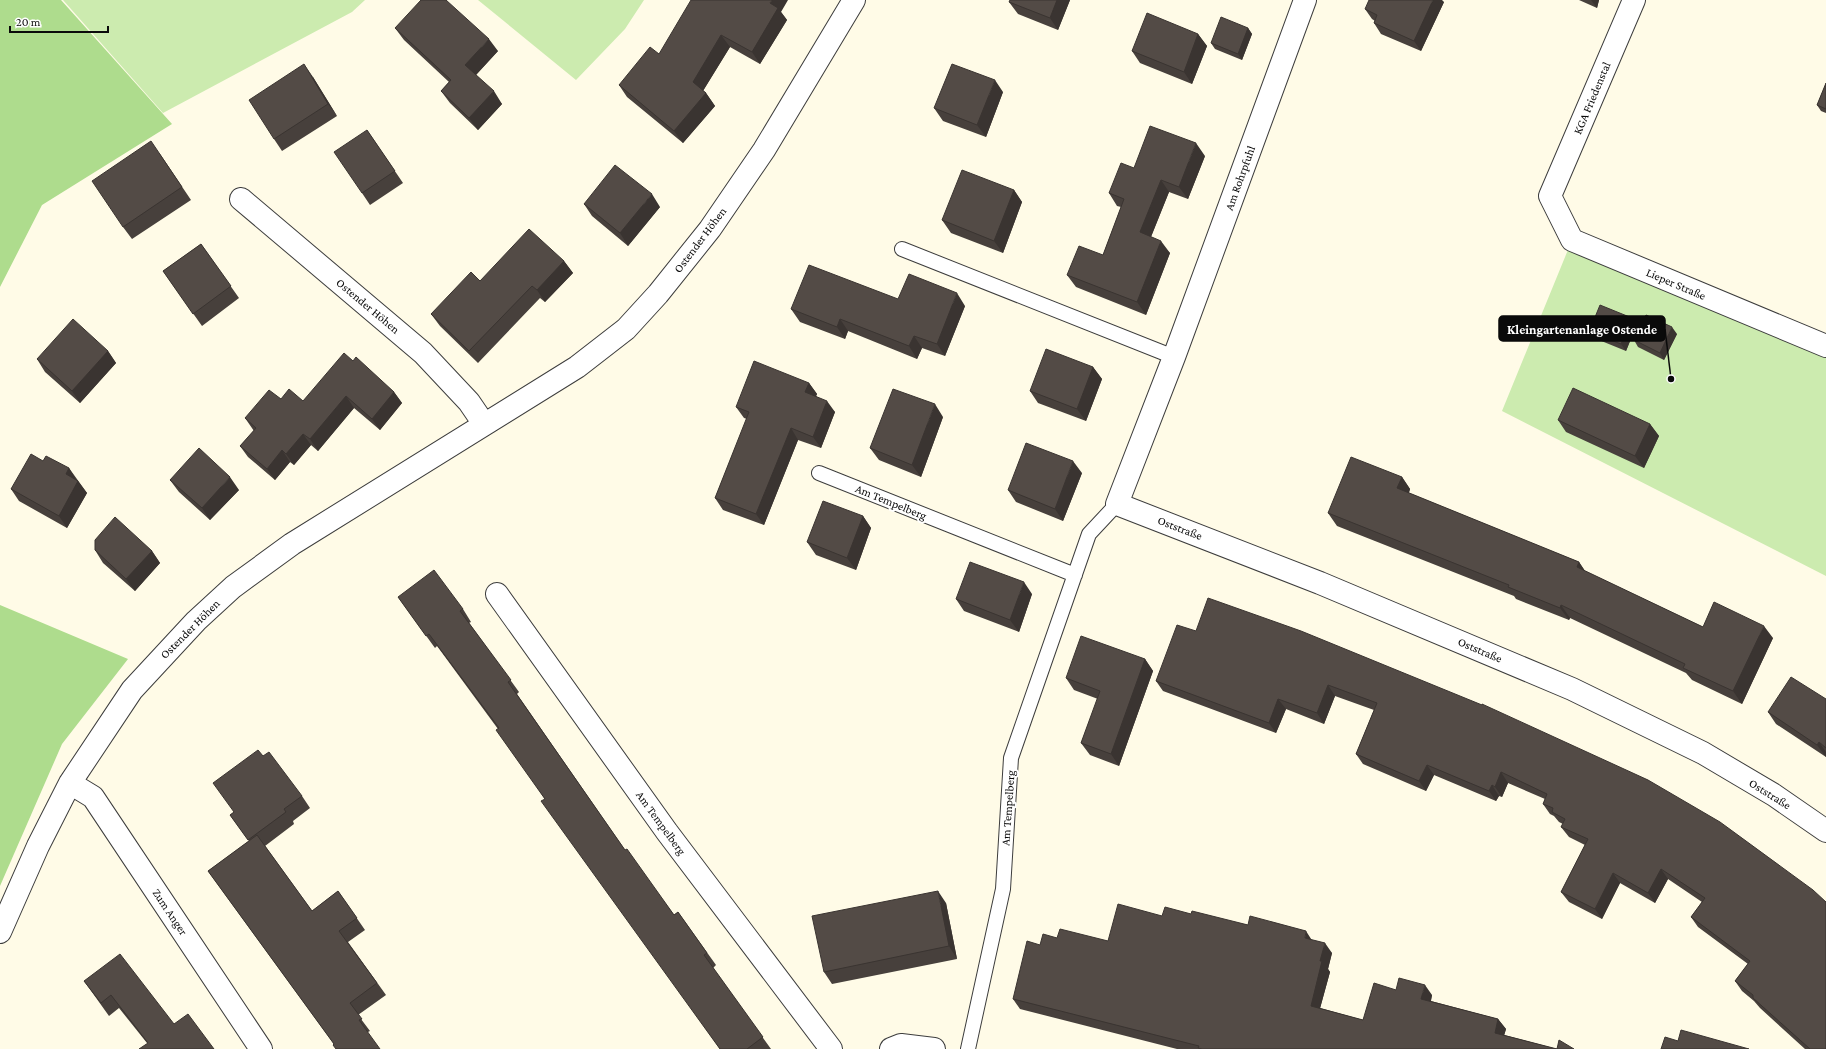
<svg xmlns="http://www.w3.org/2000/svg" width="1826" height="1049" viewBox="0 0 1826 1049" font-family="'Crimson Pro',serif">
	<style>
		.green { fill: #ccebaf }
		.forest { fill: #aedc8d }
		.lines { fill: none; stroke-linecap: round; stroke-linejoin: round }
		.lane-casing { stroke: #3d3d3d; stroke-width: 16 }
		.street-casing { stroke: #3d3d3d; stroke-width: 24 }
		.lane { stroke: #fff; stroke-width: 14 }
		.street { stroke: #fff; stroke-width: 22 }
		.wall { fill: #47403c }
		.shaded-wall { fill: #3a3431 }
		.building { fill: #534b46; stroke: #3a3431 }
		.labels { text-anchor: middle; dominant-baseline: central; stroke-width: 4; stroke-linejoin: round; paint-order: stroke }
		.street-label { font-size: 12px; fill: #0a0a0a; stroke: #fff }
		.leader { fill: none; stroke: #0a0a0a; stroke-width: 1.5 }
		.callout-dot { fill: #0a0a0a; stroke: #fff; stroke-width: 1.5 }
		.callout { fill: #0a0a0a; stroke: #0a0a0a; stroke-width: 1.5 }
		.callout-label { font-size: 13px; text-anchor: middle; font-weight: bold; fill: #fff }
	</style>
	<rect width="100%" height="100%" fill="#fffbe7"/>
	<!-- green -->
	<path class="green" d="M63,0H365L352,12L163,113Z
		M478,0H644L625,29L576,80Z
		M1572,240L1826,348V576L1502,411Z"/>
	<!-- forest -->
	<path class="forest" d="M0,0H61L172,124L42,205L0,287Z
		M0,605L128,659L62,744L0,886Z"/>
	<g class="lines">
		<defs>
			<path id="lane" d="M902,249L1174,357
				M819,473L1075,575
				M968,1049L1003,889L1011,758L1089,534L1117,504"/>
			<path id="street" d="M1305,0L1174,357L1117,504L1320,583L1572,689L1703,753L1774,795L1826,831
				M1634,0L1550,196L1572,240L1826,346
				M241,199L423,353L469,402L484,424
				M497,594L667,832L831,1049
				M70,783L93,797L261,1049
				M0,932L38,846L70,783L132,690L196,621L233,587L292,544L577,367L626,329L658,294L710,229L764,150L854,0
				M891,1049L901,1045L934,1049"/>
		</defs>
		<!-- lane casing -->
		<use href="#lane" class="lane-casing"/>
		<!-- street casing -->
		<use href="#street" class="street-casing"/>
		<!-- lane -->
		<use href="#lane" class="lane"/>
		<!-- street -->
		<use href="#street" class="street"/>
	</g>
	<!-- wall -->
	<path class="wall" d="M1010,0H1070L1058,30L1018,14L1009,2Z
		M1579,0H1599L1597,8Z
		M1444,2L1421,51L1381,34L1374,23L1375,21L1372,19L1365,9Z
		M781,12L787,20L760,64L730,47L703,91L706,93L715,106L683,143L627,97L619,85L659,54Z
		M395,28L498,51L476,75L502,104L478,130L450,103L441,91L449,82L404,40Z
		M1248,28L1252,34L1242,60L1215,49L1211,43Z
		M1198,34L1207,46L1192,84L1140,63L1132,51Z
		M313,77L337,116L282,151L274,139Z
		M1826,83V113L1821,111L1817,105Z
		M1003,92L986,137L943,121L934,108Z
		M367,130L403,183L370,205L362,193Z
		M160,154L191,200L132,239L123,227Z
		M1205,156L1188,199L1169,192L1151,237L1170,253L1146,315L1076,287L1067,275L1103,255L1121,207L1117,206L1109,193Z
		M1014,190L1022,202L1003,253L951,233L942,220Z
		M584,204L660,207L628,246L592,216Z
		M201,244L239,298L202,326L163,271Z
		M564,261L573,273L545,302L540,298L478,363L440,326L431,314L480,281Z
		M898,299L965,306L945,356L922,348L917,359L848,331L845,339L800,322L791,309Z
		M1637,324L1626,351L1594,338L1589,332Z
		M1677,334L1664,360L1638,347L1634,340Z
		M108,351L116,363L80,403L45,372L37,359Z
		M353,361L394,392L402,403L380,430L354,408L318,451L311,445L294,465L290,462L275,480L248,457L240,446L254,431L245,418L281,399L303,401Z
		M1093,367L1102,379L1086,421L1038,403L1030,391Z
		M809,383L817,394L816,396L835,412L821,448L798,440L764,525L723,510L715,498L747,419L744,418L736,407Z
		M943,417L921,477L879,460L870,448Z
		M1558,420L1650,424L1659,436L1644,468L1566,432Z
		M43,461L69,468L87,493L67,528L19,501L11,489Z
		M1082,473L1063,521L1016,502L1008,490Z
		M1402,477L1410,489L1409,493L1579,562L1585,571L1703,627L1773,638L1742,704L1692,680L1686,673L1570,618L1569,620L1516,599L1514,596L1337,526L1328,513Z
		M170,480L239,490L210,520L179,492Z
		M863,516L871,528L856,570L816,555L807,542Z
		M95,550L152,551L160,563L135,591L103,563Z
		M1032,594L1019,632L964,611L956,599Z
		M398,597L463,609L471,622L469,623L519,692L517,694L625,850L674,915L678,912L716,965L713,968L771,1049H720L545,799L498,729L437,646L435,648Z
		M1196,631L1648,780L1826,1049H1805L1760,1008L1754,1001L1742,991L1735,981L1748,964L1698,927L1691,917L1702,902L1668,879L1655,903L1620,883L1602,919L1569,902L1561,892L1585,845L1569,837L1561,827L1563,824L1559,822L1554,816L1550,814L1543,804L1545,799L1508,783L1502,797L1499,796L1496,801L1434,775L1426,791L1363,764L1356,754L1374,710L1335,696L1324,724L1286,709L1276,733L1163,691L1156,681Z
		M1145,659L1153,671L1119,766L1090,755L1081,743L1098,699L1074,690L1066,678Z
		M1826,699V757L1776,724L1768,712Z
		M302,796L310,808L293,821L294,824L265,846L312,911L338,891L365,930L348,942L386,995L358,1015L370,1031L368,1032L334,1044L208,871L249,841L230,815L234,812Z
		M946,903L957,959L832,984L824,972Z
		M1191,914L1248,925L1312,940L1332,953L1328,969L1330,972L1320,1008L1363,1020L1396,990L1432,995L1431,1001L1498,1019L1506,1029L1504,1035L1557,1049H1177L1020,1009L1013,999L1040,945L1057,938L1108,941L1162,916Z
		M84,981L174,1024L147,1043L119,1008L109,1016Z"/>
	<!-- shaded-wall -->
	<path class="shaded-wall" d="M772,0H788L781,12L787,20L760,64L752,52L770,3Z
		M1057,0H1070L1058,30L1050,18Z
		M1433,0H1442L1444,2L1421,51L1414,41Z
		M1591,0H1599L1597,8Z
		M1248,28L1252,34L1242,60L1238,54Z
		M1198,34L1207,46L1192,84L1184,72Z
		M721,35L730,47L701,94L693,82Z
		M489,39L498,51L474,77L465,65Z
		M304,64L313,77L337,116L328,104Z
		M995,80L1003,92L986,137L977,125Z
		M494,91L502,104L478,130L469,118Z
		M706,93L715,106L683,143L674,131Z
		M1196,143L1205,156L1188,199L1179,187Z
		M1161,180L1169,192L1148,244L1140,232Z
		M1014,190L1022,202L1003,253L994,241Z
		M652,194L660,207L628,246L620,233Z
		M1161,241L1170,253L1146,315L1137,302Z
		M564,261L573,273L545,302L537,290Z
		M957,293L965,306L945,356L937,344Z
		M1632,318L1637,324L1626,351L1621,344Z
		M840,319L848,331L845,339L837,327Z
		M1672,327L1677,334L1664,360L1660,353Z
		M914,336L922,348L917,359L909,346Z
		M108,351L116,363L80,403L72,391Z
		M1093,367L1102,379L1086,421L1077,409Z
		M809,383L817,394L813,403L805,392Z
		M394,392L402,403L380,430L372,419Z
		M346,396L354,408L318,451L310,439Z
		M827,401L835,412L821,448L813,437Z
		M935,404L943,417L921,477L912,465Z
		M1650,424L1659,436L1644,468L1635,456Z
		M791,428L798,440L764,525L756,514Z
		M303,434L311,445L294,465L286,454Z
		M282,450L290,462L275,480L267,469Z
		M1073,461L1082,473L1063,521L1055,509Z
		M69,468L77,481L66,474Z
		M230,477L239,490L210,520L202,508Z
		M1402,477L1410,489L1406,500L1397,488Z
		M78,481L87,493L67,528L59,516Z
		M863,516L871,528L856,570L847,558Z
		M152,551L160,563L135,591L126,579Z
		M1579,562L1587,574L1577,567Z
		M1024,582L1032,594L1019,632L1010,620Z
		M1561,605L1570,618L1569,620L1560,608Z
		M1764,626L1773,638L1742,704L1733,691Z
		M1145,659L1153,671L1119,766L1111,754Z
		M1328,685L1335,696L1324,724L1317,713Z
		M1278,699L1286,709L1276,733L1269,723Z
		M1819,742L1826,752V757L1817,745Z
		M1427,765L1434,775L1426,791L1419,781Z
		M1501,772L1508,783L1502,797L1495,787Z
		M1492,785L1499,796L1496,801L1489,791Z
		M1661,869L1668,879L1655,903L1648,893Z
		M1613,873L1620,883L1602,919L1595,909Z
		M938,891L946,903L957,959L949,946Z
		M1306,931L1313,942L1305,938Z
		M1325,943L1332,953L1328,969L1330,972L1318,1016L1311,1006L1320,961Z
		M1425,985L1432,995L1429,1009L1421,999Z
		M1498,1019L1506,1029L1502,1043L1495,1033Z"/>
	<!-- building -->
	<path class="building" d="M421,0H446L489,39L465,65L494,91L469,118L441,91L451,80L395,28Z
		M691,0H772L770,3L778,8L752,52L721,35L693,82L706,93L674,131L619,85L650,47L659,54Z
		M1010,0H1057L1050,18L1009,2Z
		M1369,0H1433L1414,41L1374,23L1377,15L1365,9Z
		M1147,13L1198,34L1184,72L1132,51Z
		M1221,17L1248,28L1238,54L1211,43Z
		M304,64L328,104L274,139L249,100Z
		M952,64L995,80L977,125L934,108Z
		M1826,83V109L1817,105Z
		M1150,126L1196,143L1179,187L1161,180L1140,232L1161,241L1137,302L1067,275L1079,246L1103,255L1124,199L1109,193L1121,163L1134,168Z
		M367,130L395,171L362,193L334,152Z
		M151,141L182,187L123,227L92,181Z
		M615,165L652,194L620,233L584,204Z
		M962,170L1014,190L994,241L942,220Z
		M529,229L564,261L537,290L532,286L469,351L431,314L471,272L480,281Z
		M201,244L231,286L193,314L163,271Z
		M809,265L898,299L909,274L957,293L937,344L914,336L909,346L840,319L837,327L791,309Z
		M1600,305L1632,318L1621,344L1589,332Z
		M1646,315L1672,327L1660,353L1634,340Z
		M73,319L108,351L72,391L37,359Z
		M1046,349L1093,367L1077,409L1030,391Z
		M344,353L353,361L356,357L394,392L372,419L346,396L310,439L303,434L286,454L282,450L267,469L240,446L256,428L245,418L269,390L281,399L289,389L303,401Z
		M754,361L809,383L805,392L827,401L813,437L791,428L756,514L715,498L749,412L736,407Z
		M1573,388L1650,424L1635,456L1558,420Z
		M893,389L935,404L912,465L870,448Z
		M1026,443L1073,461L1055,509L1008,490Z
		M199,448L230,477L202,508L170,480Z
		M31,454L43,461L46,456L69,468L66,474L78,481L59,516L11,489Z
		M1351,457L1402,477L1397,488L1579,562L1577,567L1703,627L1714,602L1764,626L1733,691L1683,668L1685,664L1561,605L1560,608L1508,587L1509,585L1328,513Z
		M823,501L863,516L847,558L807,542Z
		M115,517L152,551L126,579L95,550V540Z
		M970,562L1024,582L1010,620L956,599Z
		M434,570L463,609L460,611L511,680L508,682L625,850L627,849L674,915L678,912L707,953L704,955L763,1037L747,1049H720L541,801L545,799L496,730L499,728L429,634L426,636L398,597Z
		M1208,598L1301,631L1482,705V704L1648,780L1720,822L1813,890L1826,902V1049H1810L1753,998V995L1735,981L1750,961L1691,917L1705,898L1661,869L1648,893L1613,873L1595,909L1561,892L1588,839L1561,827L1565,819L1552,812L1553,808L1543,804L1547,794L1501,772L1495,787L1492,785L1489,791L1427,765L1419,781L1356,754L1377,703L1328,685L1317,713L1278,699L1269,723L1156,681L1177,625L1196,631Z
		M1081,636L1145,659L1111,754L1081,743L1100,691L1066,678Z
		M1791,677L1826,699V748L1819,742L1817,745L1768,712Z
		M258,750L263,756L269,752L302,796L284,809L286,812L248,840L230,815L234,812L213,783Z
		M257,835L312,911L338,891L357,918L339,931L377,983L350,1003L362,1019L359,1020L380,1049H336L333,1045L334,1044L208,871Z
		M938,891L949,946L824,972L812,916Z
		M1118,904L1162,916L1165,907L1191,914L1192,911L1248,925L1250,916L1306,931L1305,938L1325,943L1320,961H1322L1311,1006L1363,1020L1374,983L1396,990L1399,978L1425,985L1421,999L1498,1019L1495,1033L1557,1049H1202L1198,1048L1199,1046L1013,999L1027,941L1040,945L1043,934L1057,938L1060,929L1108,941Z
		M120,954L174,1024L188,1014L214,1049H139L148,1043L111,995L101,1003L84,981Z
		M1681,1030L1749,1049H1661L1665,1037L1678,1041Z
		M1559,1040L1574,1049H1557Z"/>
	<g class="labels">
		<!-- street labels -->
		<g class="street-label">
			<text transform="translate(1592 98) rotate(-67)">KGA Friedenstal</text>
			<text transform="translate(1240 178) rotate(-70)">Am Rohrpfuhl</text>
			<text transform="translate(700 240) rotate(-53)">Ostender Höhen</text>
			<text transform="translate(1676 284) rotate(23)">Lieper Straße</text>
			<text transform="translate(368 306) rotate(40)">Ostender Höhen</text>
			<text transform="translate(891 502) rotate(22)">Am Tempelberg</text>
			<text transform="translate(1180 528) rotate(21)">Oststraße</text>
			<text transform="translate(190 629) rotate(-45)">Ostender Höhen</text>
			<text transform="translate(1480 650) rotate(23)">Oststraße</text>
			<text transform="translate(1770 794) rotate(32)">Oststraße</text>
			<text transform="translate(1008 808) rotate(-86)">Am Tempelberg</text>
			<text transform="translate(661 823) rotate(54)">Am Tempelberg</text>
			<text transform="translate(170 912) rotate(56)">Zum Anger</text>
		</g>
	</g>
	<!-- callouts -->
	<path class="leader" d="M1671 379L1665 329"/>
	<circle class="callout-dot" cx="1671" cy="379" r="4"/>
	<rect class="callout" x="1499" y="316" width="166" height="25" rx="4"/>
	<g class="callout-label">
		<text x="1582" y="334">Kleingartenanlage Ostende</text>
	</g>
	<!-- scale -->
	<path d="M10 26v6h98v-6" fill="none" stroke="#0a0a0a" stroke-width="2"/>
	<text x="16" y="26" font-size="12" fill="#0a0a0a" stroke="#ffffff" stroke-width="3" paint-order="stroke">20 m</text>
</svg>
